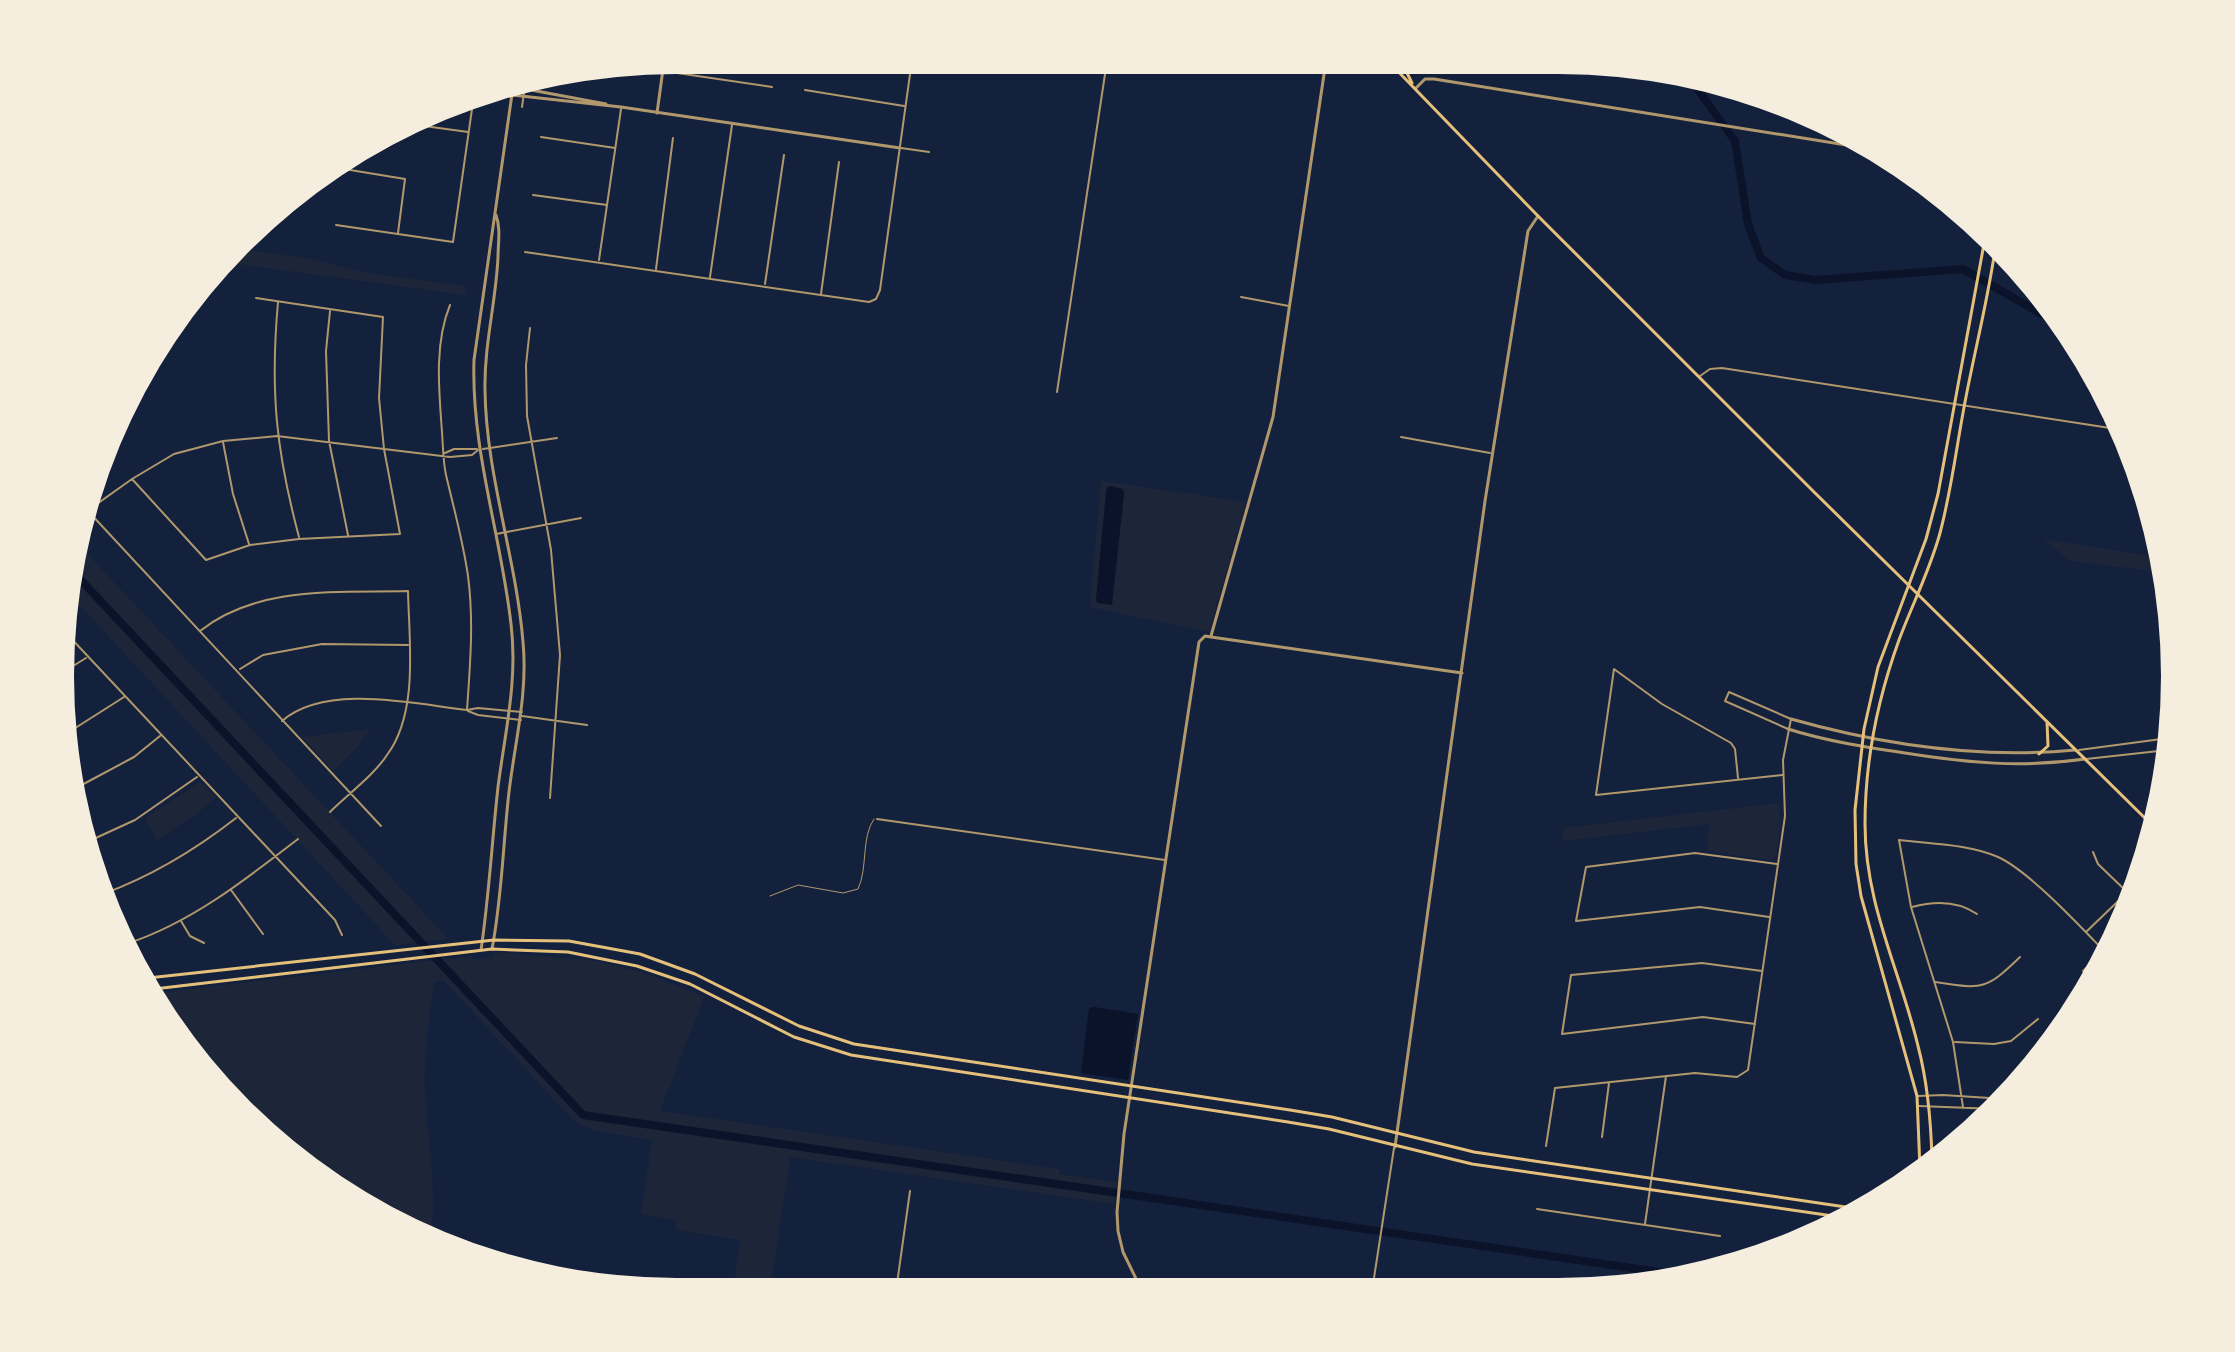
<svg xmlns="http://www.w3.org/2000/svg" width="2235" height="1352" viewBox="0 0 2235 1352" font-family="'Nunito Sans',sans-serif">
	<style>
		.green { fill: #1d2539 }
		.water { fill: #0b132b }
		.lines { fill: none; stroke-linecap: round; stroke-linejoin: round }
		.river { stroke: #0b132b; stroke-width: 8 }
		.service { stroke: #b1986c; stroke-width: 1 }
		.minor { stroke: #b1986c; stroke-width: 2 }
		.tertiary { stroke: #b1986c; stroke-width: 3 }
		.secondary { stroke: #e5c07b; stroke-width: 3 }
		.primary { stroke: #e5c07b; stroke-width: 3 }
	</style>
	<rect width="100%" height="100%" fill="#14213d"/>
	<!-- green -->
	<path class="green" d="M243,249L310,259L366,273L465,286L466,295L230,263Z
		M1101,481L1246,502L1209,632L1090,607Z
		M2043,539L2163,558L2161,572L2071,561Z
		M81,547L441,931L447,939L395,945L73,598Z
		M370,729L359,745L333,771L302,737Z
		M200,782L216,797L198,813L157,840L145,818Z
		M1780,803L1779,815L1782,816L1776,856L1771,860L1707,851L1709,824L1562,841L1563,828Z
		M494,952L597,961L648,974L704,997L660,1111L1059,1169V1174L1117,1182L1114,1204L790,1157L770,1291H733L740,1240L676,1230L677,1220L641,1214L652,1140L593,1130L574,1121L443,980L434,982C429,1019 423,1056 425,1093C428,1141 437,1188 431,1236L333,1188L188,1051L189,1040L181,1039L156,993L471,956L474,959L493,957Z"/>
	<!-- water -->
	<path class="water" d="M1111,486L1123,489L1124,494L1112,605L1097,603L1096,599L1106,492L1107,487Z
		M1095,1007L1138,1014L1128,1080L1081,1073L1089,1008Z"/>
	<g class="lines">
		<!-- river -->
		<path class="river" d="M1691,80L1735,141L1748,224L1761,258L1785,275L1816,280L1963,269L2066,328
			M77,576L583,1115L1680,1275"/>
		<!-- service -->
		<path class="service" d="M770,896L798,885L843,893L858,889C868,868 861,837 874,819"/>
		<!-- minor -->
		<path class="minor" d="M636,67L772,87
			M805,90L904,106
			M486,91L512,95
			M522,107L525,85
			M417,125L468,132
			M541,137L615,148
			M901,148L929,152
			M344,169L405,179L398,233
			M533,195L607,205
			M336,225L453,242L474,95
			M525,252L869,302L876,299L880,290L912,60
			M599,260L621,109
			M656,269L673,138
			M710,277L732,125
			M2027,281V280
			M765,284L784,155
			M821,294L839,162
			M1241,297L1289,306
			M278,302C270,391 276,451 299,537
			M450,305C434,344 439,391 442,432C443,446 443,461 446,475C454,509 463,541 468,576C474,621 470,666 467,710
			M330,311L326,351L329,441L348,535
			M530,328L526,365L527,416L551,550L560,655L550,798
			M1700,376L1710,369L1722,368L2123,430
			M1057,392L1107,61
			M1401,437L1490,453
			M223,442L233,494L249,544
			M483,449L557,438
			M445,453L454,449H477
			M132,479L206,560L250,545L299,539L400,534L384,449L379,398L383,317L256,298
			M87,511L132,479L174,454L223,441L277,436L450,457L472,455L478,450
			M88,511L381,826
			M496,534L581,518
			M200,631C258,585 338,593 408,591C409,641 419,712 387,755C374,775 347,795 330,812
			M67,634L335,920L342,935
			M240,669L263,655L322,644L408,645
			M60,674L86,658
			M468,711L478,715L521,720
			M522,716L587,725
			M282,721C326,683 415,704 467,710L478,708L522,712
			M69,732L124,697
			M2079,750L2169,738
			M2086,759L2168,750
			M1738,778L1735,749L1731,743L1662,704L1614,669L1596,795L1782,775
			M78,787L134,757L160,736
			M877,819L1165,860
			M87,842L135,820L197,777
			M2093,852L2098,864L2126,891
			M231,890L263,934
			M103,894C152,876 195,850 236,818
			M1912,907C1934,901 1958,901 1977,914
			M1769,917L1700,907L1576,921L1586,867L1695,853L1777,864
			M181,921L190,936L204,943
			M2086,932L2137,883
			M129,943C192,922 246,879 298,839
			M133,943L136,955
			M2083,971L2103,952
			M1935,982C1982,989 1985,991 2020,957
			M1755,1024L1703,1017L1562,1034L1571,975L1702,963L1762,971
			M183,1042L185,1043
			M1955,1042L1994,1044L2011,1041L2038,1019
			M1918,1096L1943,1095L2005,1099
			M1919,1106L1996,1109
			M1963,1107L1953,1042L1911,907L1899,840C1931,844 1969,844 1998,857C2029,871 2081,927 2106,953
			M1602,1137L1609,1083
			M1546,1146L1555,1088L1695,1073L1737,1077L1748,1070L1785,816L1783,760L1791,719L1729,692L1725,701L1788,729
			M1537,1209L1720,1236
			M1645,1224L1666,1076
			M896,1291L910,1191
			M1372,1291L1394,1148"/>
		<!-- tertiary -->
		<path class="tertiary" d="M515,87L606,104
			M1416,88L1425,79H1434L1871,149
			M512,95L621,107L900,148
			M657,113L664,62
			M1211,636L1273,417L1326,61
			M1791,719C1883,745 1980,759 2075,750
			M1788,729C1826,741 1865,747 1905,753C1968,763 2021,768 2085,759
			M492,949C502,897 503,844 509,792C515,741 528,693 523,642C516,557 486,475 485,390C484,345 496,302 498,257C498,243 501,229 496,215
			M481,950C489,896 492,841 498,787C505,732 518,680 511,624C501,535 471,450 474,360L513,87
			M1395,1147L1485,501L1528,231L1538,216
			M594,1282L652,1291
			M1142,1291L1123,1252L1118,1231L1117,1212L1124,1134L1199,642L1205,636L1211,637L1462,673"/>
		<!-- secondary -->
		<path class="secondary" d="M148,978L494,940L569,941L640,954L695,974L799,1026L854,1044L1290,1110L1332,1117L1474,1152L1866,1210
			M154,989L492,949L568,952L637,966L690,984L794,1037L851,1055L1288,1122L1329,1129L1472,1164L1847,1218
			M1932,1160C1931,1121 1928,1084 1918,1046C1900,970 1865,905 1865,824C1865,762 1878,698 1899,640C1912,605 1930,570 1940,533C1952,488 1957,442 1966,397C1976,345 1989,295 1996,243
			M1920,1169L1917,1096L1861,896L1856,864L1855,810L1864,729L1878,667L1926,539L1938,494L1986,233"/>
		<!-- primary -->
		<path class="primary" d="M1388,61L1538,216L1813,491L2154,827
			M1401,61L1412,83
			M2039,754L2048,746L2047,722"/>
	</g>
	<!-- crop -->
	<path d="M0 0H2235V1352H0ZM676 74H1559A602 602 0 0 1 2161 676V676A602 602 0 0 1 1559 1278H676A602 602 0 0 1 74 676V676A602 602 0 0 1 676 74Z" fill="#f5edde" fill-rule="evenodd"/>
</svg>
